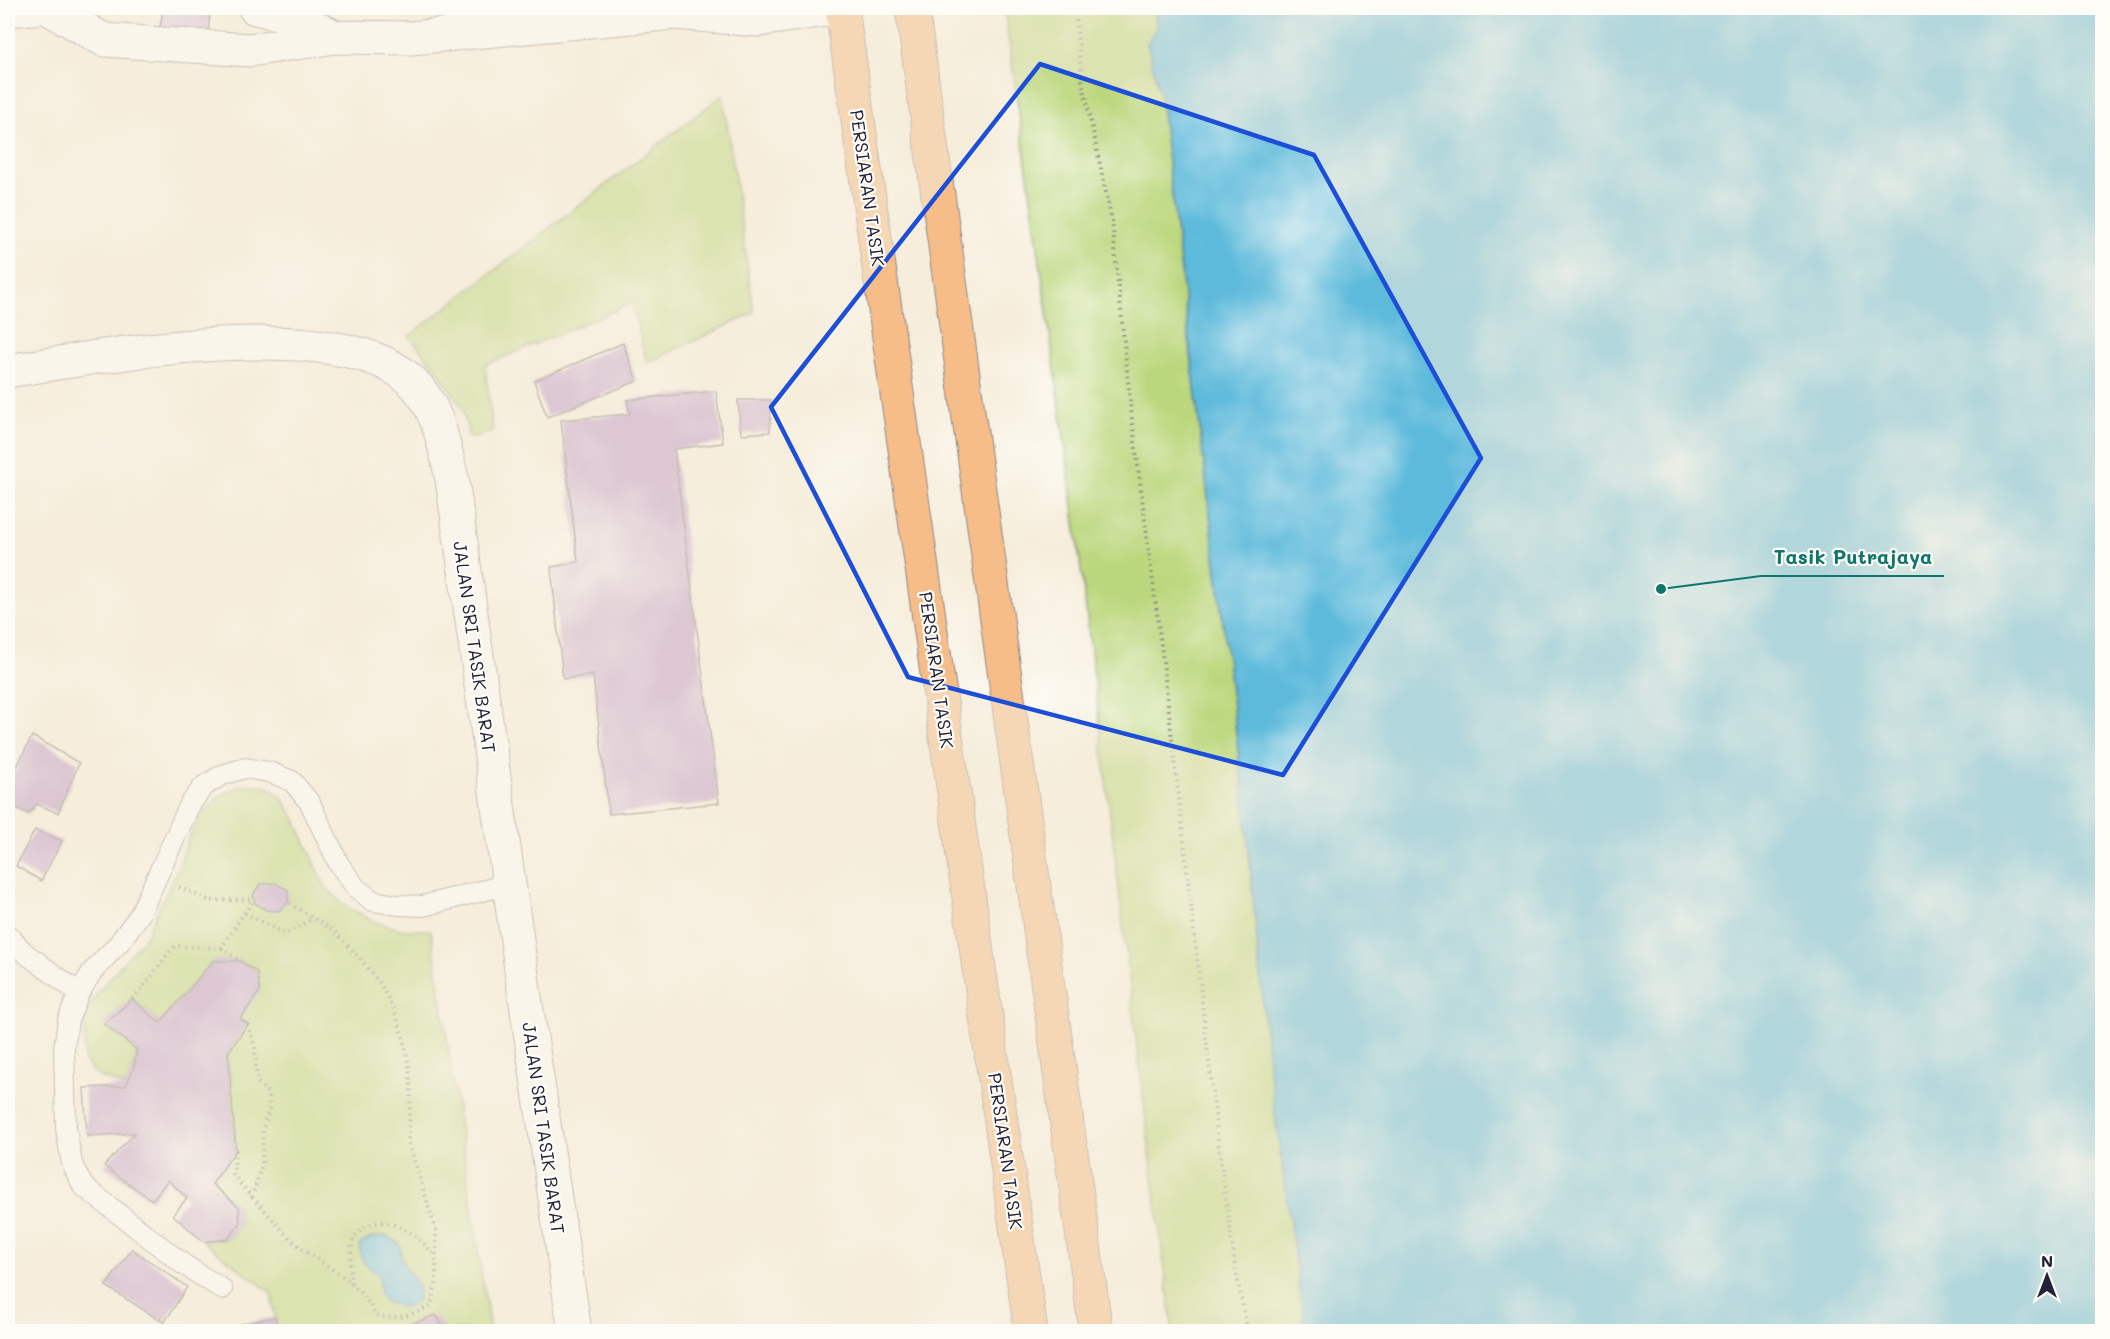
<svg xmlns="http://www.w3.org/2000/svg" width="2110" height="1339" viewBox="0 0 2110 1339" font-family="Mali,sans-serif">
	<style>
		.green { fill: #bbd77d; stroke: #6e7c5c; stroke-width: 1.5 }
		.water { fill: #5dbadb; stroke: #406e8b; stroke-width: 1.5 }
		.building { fill: #bc99ca }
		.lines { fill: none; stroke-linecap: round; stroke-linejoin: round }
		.service-casing { stroke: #8c888a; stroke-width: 22 }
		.minor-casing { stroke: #8c888a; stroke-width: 35 }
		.primary-casing { stroke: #8c888a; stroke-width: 35 }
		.path { stroke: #8c888a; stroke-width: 4; stroke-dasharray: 1.5 4.5; stroke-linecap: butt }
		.service { stroke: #fff; stroke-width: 20 }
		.minor { stroke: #fff; stroke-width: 33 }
		.primary { stroke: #f7bd88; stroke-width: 33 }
		.marked { fill: none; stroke: #1d4ed8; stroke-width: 4.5; stroke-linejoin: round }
		.labels { text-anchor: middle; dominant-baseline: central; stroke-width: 4.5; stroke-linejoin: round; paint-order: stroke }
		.street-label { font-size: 18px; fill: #22223b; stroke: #fdfcf7 }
		.leader { fill: none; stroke: #0f766e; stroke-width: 2 }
		.callout-dot { fill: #0f766e; stroke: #fdfcf7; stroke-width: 2 }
		.callout-label { font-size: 20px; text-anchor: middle; font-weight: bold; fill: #0f766e; stroke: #fdfcf7; stroke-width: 4.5; stroke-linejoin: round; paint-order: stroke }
	</style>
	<rect width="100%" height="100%" fill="#fdfcf7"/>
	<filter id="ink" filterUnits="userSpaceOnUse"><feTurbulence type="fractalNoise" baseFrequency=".0167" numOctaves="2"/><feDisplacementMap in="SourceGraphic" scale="12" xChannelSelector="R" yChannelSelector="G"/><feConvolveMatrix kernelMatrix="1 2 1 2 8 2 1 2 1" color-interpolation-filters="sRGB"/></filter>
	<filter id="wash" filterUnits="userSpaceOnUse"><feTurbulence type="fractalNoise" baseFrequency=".008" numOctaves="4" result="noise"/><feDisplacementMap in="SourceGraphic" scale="24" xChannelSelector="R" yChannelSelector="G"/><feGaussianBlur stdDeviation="1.35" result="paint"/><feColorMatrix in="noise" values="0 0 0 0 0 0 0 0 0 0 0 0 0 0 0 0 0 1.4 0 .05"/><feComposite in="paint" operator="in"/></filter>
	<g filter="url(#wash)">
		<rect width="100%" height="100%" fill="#f6edda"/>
		<!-- green -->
		<path class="green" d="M1004,8H1155L1156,28L1147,44L1160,94L1244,799L1269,1071L1305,1331H1173C1142,1108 1119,883 1092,659C1066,441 1035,224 1004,8Z
			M723,95L754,313L647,363L632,303L485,365L493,432L469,438L462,407L435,367L409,336Z
			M264,785L281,796L295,818L326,888L346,906L373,921L404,930H431L490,1331H278L271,1293L204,1242L228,1239L240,1224L239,1207L212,1184L236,1150L228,1053L247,1024L240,1019L257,972L240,961H213L160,1023L132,999L104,1024L137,1050L134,1067L126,1086L99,1077L84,1061L85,1017L97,993L145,937L178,869L189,837L202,814L217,798L239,786Z"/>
		<!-- water -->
		<path class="water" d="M1155,8H2102V1331H1305L1269,1071L1244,799L1160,94L1147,44L1156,28Z
			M386,1236L400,1244C400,1262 407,1271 418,1284V1300L406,1308L385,1302L380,1295L378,1273C364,1266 359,1260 360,1244L373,1237Z"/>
		<g id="blocks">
			<!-- building -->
			<path class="building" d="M163,8L210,12L208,33L160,29Z
				M623,343L637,381L547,417L534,381Z
				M716,391L723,443L674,449L719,803L609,814L593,675L563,679L551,567L578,562L561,420L630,414L627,400Z
				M738,400H771L770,432L741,434Z
				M32,736L79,763L58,813L37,804L28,814L8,803V785Z
				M35,830L62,841L41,881L16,866Z
				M275,883L288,890V902L279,911L266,910L255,903L253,895L260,884Z
				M213,961H240L257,972L260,991L240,1019L248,1024L228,1053L236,1150L212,1184L239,1207L240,1224L228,1239L204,1242L173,1215L187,1198L168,1180L152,1200L104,1166L135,1133L87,1136L84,1088L126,1086L134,1067L137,1050L104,1024L132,999L160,1023Z
				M132,1249L187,1287L164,1323L106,1286Z
				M436,1315L446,1332H402L400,1328Z
				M275,1317L278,1332H242L240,1324Z"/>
		</g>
	</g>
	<g filter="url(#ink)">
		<use href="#blocks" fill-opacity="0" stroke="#8c888a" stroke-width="1.5"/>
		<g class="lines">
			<defs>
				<path id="service" d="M8,935L25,953L79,993
					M222,1289L183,1264L83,1186L72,1164L66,1129L64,1048L68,1020L79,993L92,972L119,943L140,914L190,804L204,786L222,775L245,768L269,772L292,781L310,803L339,864L356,888L373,901L398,905L423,906L509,884"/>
				<path id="minor" d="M48,8L104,40L250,50L335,37L411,38L674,13L759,20L838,8
					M255,8L297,18L335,37
					M8,10L33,8
					M8,371C103,356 330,313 407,377C437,401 444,444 452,479L525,997L575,1332"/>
				<path id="primary" d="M842,8L1031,1332
					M912,8L1096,1332"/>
			</defs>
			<!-- service casing -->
			<use href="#service" class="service-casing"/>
			<!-- minor casing -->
			<use href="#minor" class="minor-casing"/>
			<!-- primary casing -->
			<use href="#primary" class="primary-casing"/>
			<!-- path -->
			<path class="path" d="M1075,8L1082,80L1112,221L1131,411L1164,669L1218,1141L1236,1271L1248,1332
				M179,887L210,901L253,899
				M245,913L286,934L312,919
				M221,948L240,961
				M132,999C149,983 159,963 175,946L221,948L254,899
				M236,1150L233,1175L252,1197L262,1165L263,1129L269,1109V1094L257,1082L255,1047L248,1024
				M252,1197C269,1214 285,1236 304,1250C330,1269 362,1284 375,1315C398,1321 410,1315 431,1306L436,1284V1230L408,1141L411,1092L409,1065L403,1037L394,1009L380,984L359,957L335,932L288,902
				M351,1283C351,1268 348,1252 355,1237C357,1233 361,1231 365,1228C391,1211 419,1238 436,1257"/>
			<!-- service -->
			<use href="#service" class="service"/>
			<!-- minor -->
			<use href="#minor" class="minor"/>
			<!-- primary -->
			<use href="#primary" class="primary"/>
		</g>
	</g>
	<!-- marked area -->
	<path d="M0 0H2110V1339H0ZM1040,64L1314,155L1481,458L1283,775L908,677L771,407Z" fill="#f6edda" fill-opacity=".55" fill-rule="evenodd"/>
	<path class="marked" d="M1040,64L1314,155L1481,458L1283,775L908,677L771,407Z"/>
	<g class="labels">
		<!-- street labels -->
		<g class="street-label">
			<text transform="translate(868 188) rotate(82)">PERSIARAN TASIK</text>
			<text transform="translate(475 647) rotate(82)">JALAN SRI TASIK BARAT</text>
			<text transform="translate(937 670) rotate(82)">PERSIARAN TASIK</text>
			<text transform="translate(544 1128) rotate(82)">JALAN SRI TASIK BARAT</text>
			<text transform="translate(1006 1151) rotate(82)">PERSIARAN TASIK</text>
		</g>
	</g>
	<!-- callouts -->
	<path class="leader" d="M1661 589L1761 576H1944"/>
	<circle class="callout-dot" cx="1661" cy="589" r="6"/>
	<g class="callout-label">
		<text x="1853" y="564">Tasik Putrajaya</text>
	</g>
	<!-- margin -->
	<rect width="2110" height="1339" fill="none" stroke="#fdfcf7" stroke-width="30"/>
	<!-- north arrow -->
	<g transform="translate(2047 1276)" stroke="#fdfcf7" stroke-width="4.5" paint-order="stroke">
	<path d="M0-4.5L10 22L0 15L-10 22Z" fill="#22223b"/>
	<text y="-9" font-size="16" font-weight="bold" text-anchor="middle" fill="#22223b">N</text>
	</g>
</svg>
